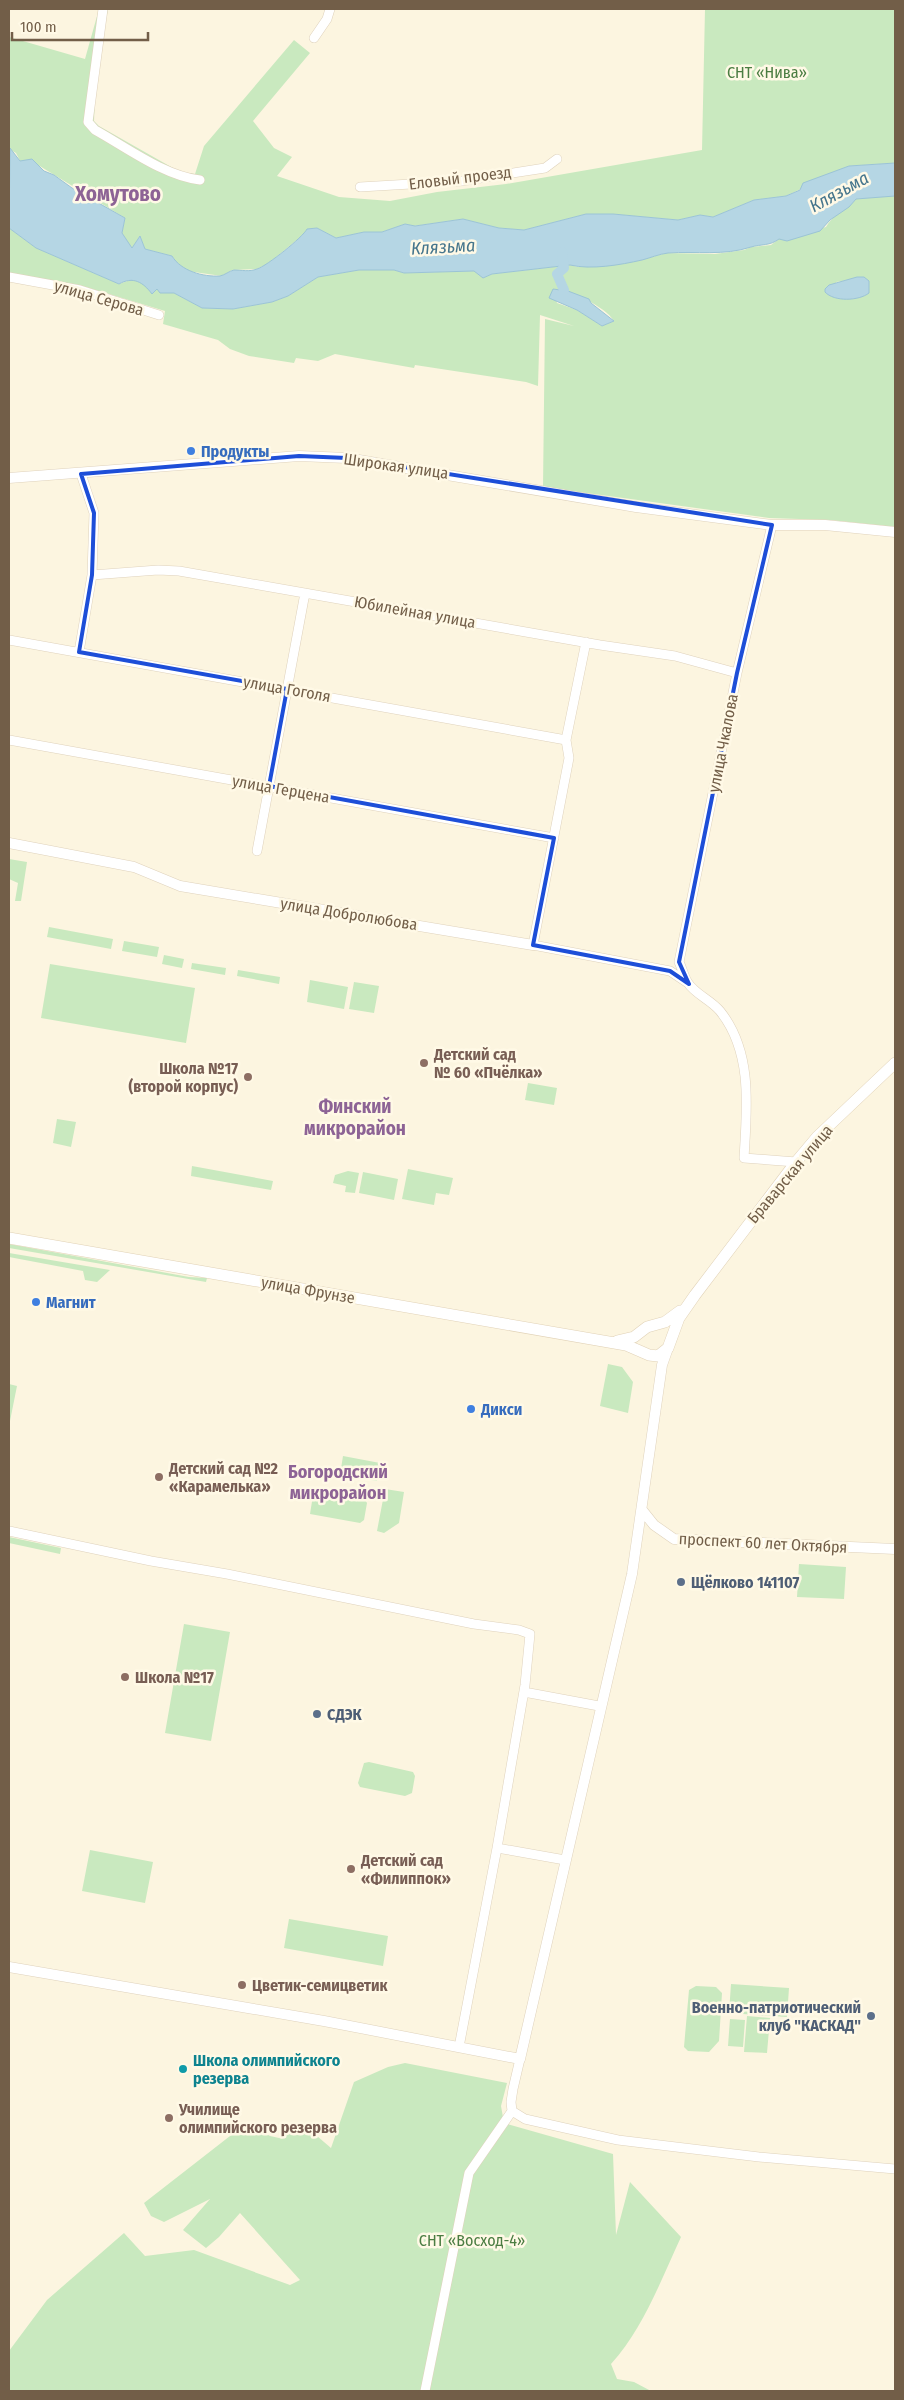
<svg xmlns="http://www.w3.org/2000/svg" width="904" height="2400" viewBox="0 0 904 2400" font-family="'Fira Sans Condensed',sans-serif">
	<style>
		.green { fill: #c9e9bf; fill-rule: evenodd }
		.water { fill: #b5d6e4; stroke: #9bc4d6 }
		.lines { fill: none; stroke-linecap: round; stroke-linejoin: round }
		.canal { stroke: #b5d6e4; stroke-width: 10 }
		.minor-casing { stroke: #dfd2bc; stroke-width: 10 }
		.tertiary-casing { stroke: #dfd2bc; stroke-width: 11 }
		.secondary-casing { stroke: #e1d2b7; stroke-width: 12 }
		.minor { stroke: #fff; stroke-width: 9 }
		.tertiary { stroke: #fff; stroke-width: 10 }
		.secondary { stroke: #fff; stroke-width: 11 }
		.marked { fill: none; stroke: #1d4ed8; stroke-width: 4; stroke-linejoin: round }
		.shop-dot { fill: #3f7fe0; stroke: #fff9e6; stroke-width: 2 }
		.education-dot { fill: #8d6e63; stroke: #fff9e6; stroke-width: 2 }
		.service-dot { fill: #5c6f8a; stroke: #fff9e6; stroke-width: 2 }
		.culture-dot { fill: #0f9aa8; stroke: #fff9e6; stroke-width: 2 }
		.labels { text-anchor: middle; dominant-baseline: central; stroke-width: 5; stroke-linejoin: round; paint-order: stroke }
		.park-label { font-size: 16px; fill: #4b7d42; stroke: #fff9e6 }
		.street-label { font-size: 16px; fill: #725e48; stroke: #fff9e6 }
		.shop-label { font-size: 16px; font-weight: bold; fill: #366cbe; stroke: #fff9e6; text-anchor: start }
		.education-label { font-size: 16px; font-weight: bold; fill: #785e54; stroke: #fff9e6; text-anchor: start }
		.service-label { font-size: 16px; font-weight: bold; fill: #4e5e75; stroke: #fff9e6; text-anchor: start }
		.culture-label { font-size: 16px; font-weight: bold; fill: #0d838f; stroke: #fff9e6; text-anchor: start }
		.water-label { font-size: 18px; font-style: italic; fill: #45758c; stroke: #fff9e6 }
		.neighbourhood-label { font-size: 18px; font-weight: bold; fill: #8d6395; stroke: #fff9e6 }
		.quarter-label { font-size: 19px; font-weight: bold; fill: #8d6395; stroke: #fff9e6 }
		.district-label { font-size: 21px; font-weight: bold; fill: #8d6395; stroke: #fff9e6 }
	</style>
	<rect width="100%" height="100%" fill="#fcf5e0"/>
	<!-- green -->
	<path class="green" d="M99,9H108L96,72L94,121L99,126L180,172L195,174L204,146L294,40L310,53L253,121L274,148L292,157L277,176L339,197L390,201L437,192L506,184L702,150L705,9H895V163L849,166L786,196L754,200L713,217L700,215L678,220L613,214H586L524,230L499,228L463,219L414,226L405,224L382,232H364L336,238L317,228L308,229L304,234L269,263L257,269L232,270L222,276L187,271L176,262L172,256L145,249L140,236L132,248L122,233L125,218L38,165L20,161L16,153L9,149V37L85,59Z
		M892,195L895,196V527L830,520L769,518L543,487L545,319L574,326L540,315L538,386L526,382L415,365L414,368L335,354L318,361L296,358L294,363L249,356L230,349L218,340L163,324L165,311L79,285L9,273V228L36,248L119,284L133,279L158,289L160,293H174L202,308L233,309L272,302L288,296L318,277L359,270H394L404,273L475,271L483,278L492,274L570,265L578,267L641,260L666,253L715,254L744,250L751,247L771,245L779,239L826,227C833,214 847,210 856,199ZM849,280L854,299L835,298L836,282ZM553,289C569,290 605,306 614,321L602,326L577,310L557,303Z
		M9,859L27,862L21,901H15L18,883L9,879Z
		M49,927L113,939L111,949L47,937Z
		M124,941L159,947L157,957L122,951Z
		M164,955L184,959L182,968L162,964Z
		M192,963L226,968L225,975L191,969Z
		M50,964L195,988L186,1043L41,1018Z
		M238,970L280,977L279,984L237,976Z
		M310,980L348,987L344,1009L307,1002Z
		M354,982L379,986L374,1013L349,1009Z
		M528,1083L557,1088L554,1105L525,1100Z
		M57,1119L76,1122L71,1147L53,1143Z
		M192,1166L273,1181L271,1190L191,1176Z
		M408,1169L453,1178L449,1195L436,1193L434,1205L402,1199Z
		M348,1171L359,1173L355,1193L345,1192L346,1186L333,1183L335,1175Z
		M363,1172L398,1179L394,1200L359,1193Z
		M9,1244L189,1277L207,1278L206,1282L9,1248Z
		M9,1253L110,1270L97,1282L85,1280L83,1271L9,1257Z
		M608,1364L622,1367L633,1382L628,1413L600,1406Z
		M9,1384L17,1386L9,1426Z
		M343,1456L380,1463L377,1481L340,1475Z
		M314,1489L364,1498L367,1503L364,1520L360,1523L310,1514Z
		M385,1489L404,1492L399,1523L384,1533L377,1531Z
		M9,1537L61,1548L60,1554L9,1543Z
		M799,1564L846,1567L844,1599L797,1597Z
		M184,1624L230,1632L211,1741L165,1733Z
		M369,1762L413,1772L415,1776L412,1793L405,1796L360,1787L358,1783L364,1763Z
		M90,1850L153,1862L145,1903L82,1891Z
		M289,1919L388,1936L383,1966L284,1948Z
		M731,1984L789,1988L787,2017L729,2013Z
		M696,1986L716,1987L722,1993L719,2041L709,2052L688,2051L684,2047L689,1990Z
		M747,2016L770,2018L767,2053L744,2052Z
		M730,2019L745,2020L743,2047L728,2046Z
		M405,2063L507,2083L501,2106L504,2123L613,2154L616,2235L630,2182L681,2237C661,2280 643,2329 611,2364L617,2379L634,2382L651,2391H9V2351L47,2300L124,2233L145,2256L194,2250L290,2285L300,2280L240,2213L219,2237L206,2248L183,2230L210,2199L164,2222L151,2216L144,2203L239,2129H257L270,2136L279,2138L297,2131L317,2136L331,2148L354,2082L388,2067Z"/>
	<!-- water -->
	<path class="water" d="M10,148L20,161L32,159L44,171L54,175L72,188L125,218L122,233L132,248L140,236L145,249L172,256C181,271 203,277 220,276C225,275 229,271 234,270C242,270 249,272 257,269C267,266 303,237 307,229L317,228L336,238L364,232H382L405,224L415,226L463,219L499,228L524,230L586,214H613L678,220L700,215L713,217L754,200L786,196L800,190L803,183L849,166L895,163V196L856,199L849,207L830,220L820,231L787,241L779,239C770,246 761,244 751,247C724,256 696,251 668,253C659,254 650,258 642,260C620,265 591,270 570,265L492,274L483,278L474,271L404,273L394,270H359L318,277L288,296L272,302L233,309L202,308L174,293H160L157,289L152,294C143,282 133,276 119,284L36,248L9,228Z
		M857,277H864L869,281V293C859,301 834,302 825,292V289L829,285Z
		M553,289L568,291L589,299L591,303L614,321L602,326L577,310L549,298Z"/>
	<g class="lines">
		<!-- canal -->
		<path class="canal" d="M562,252L564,268L557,274L564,290"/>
		<defs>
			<path id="minor" d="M103,9L88,122L95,130C126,147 164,176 200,180
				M314,38L327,19L330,9
				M360,187L462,181L545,168L557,159
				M9,277L80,290L159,315
				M772,525L737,673L679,962C682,968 684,977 688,983C695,994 711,1000 720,1011C753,1052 747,1108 744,1158L796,1162
				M92,575L158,570L179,571L600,645L675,656L737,673
				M9,640L566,740
				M586,642L566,740L569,758L533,945L670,971L688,983
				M79,652L92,575L94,513L81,474
				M9,740L554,838
				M257,851L305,593
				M9,1531L151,1561L227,1574L474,1624L519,1630L530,1634L525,1685L497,1848L459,2047
				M524,1692L599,1706
				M497,1848L565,1860
				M520,2059L513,2089L511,2102L512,2111L525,2119L618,2140L759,2157L895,2169
				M425,2391L469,2173L512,2111"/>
			<path id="tertiary" d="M9,478L299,456L347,458L636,507L772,525H825L895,532
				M9,843L134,867L180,886L533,945
				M642,1510L654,1525L674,1539L895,1549
				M9,1967L324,2021L520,2059L632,1574L662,1365L668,1348"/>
			<path id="secondary" d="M9,1238L626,1345L649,1355L658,1356L668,1348L679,1318L695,1295L796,1162L817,1137L895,1063
				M617,1341L634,1337L647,1327L665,1322L680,1311"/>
		</defs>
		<!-- minor casing -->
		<use href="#minor" class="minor-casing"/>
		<!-- tertiary casing -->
		<use href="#tertiary" class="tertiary-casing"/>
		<!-- secondary casing -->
		<use href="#secondary" class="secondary-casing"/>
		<!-- minor -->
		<use href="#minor" class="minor"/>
		<!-- tertiary -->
		<use href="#tertiary" class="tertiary"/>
		<!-- secondary -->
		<use href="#secondary" class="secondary"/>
	</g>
	<!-- marked area -->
	<path class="marked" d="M299,456L347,458L772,525L737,673L679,962L689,984L670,971L533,945L554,838L269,786L287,689L79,652L92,575L94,513L81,474Z"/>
	<!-- markers -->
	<g class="shop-dot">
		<circle cx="191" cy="451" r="5"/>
		<circle cx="36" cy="1302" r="5"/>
		<circle cx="471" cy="1409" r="5"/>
	</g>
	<g class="education-dot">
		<circle cx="424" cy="1063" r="5"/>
		<circle cx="248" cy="1077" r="5"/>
		<circle cx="159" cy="1477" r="5"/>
		<circle cx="125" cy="1677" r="5"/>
		<circle cx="351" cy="1869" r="5"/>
		<circle cx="242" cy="1985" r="5"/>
		<circle cx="169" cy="2118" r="5"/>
	</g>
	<g class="service-dot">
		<circle cx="681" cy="1582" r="5"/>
		<circle cx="317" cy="1714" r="5"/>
		<circle cx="871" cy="2016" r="5"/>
	</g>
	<circle class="culture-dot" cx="183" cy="2069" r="5"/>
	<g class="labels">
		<!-- park labels -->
		<g class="park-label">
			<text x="767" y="72">СНТ «Нива»</text>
			<text x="472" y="2240">СНТ «Восход-4»</text>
		</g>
		<!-- street labels -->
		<g class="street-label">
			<text transform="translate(460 178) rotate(-7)">Еловый проезд</text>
			<text transform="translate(99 298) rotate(16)">улица Серова</text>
			<text transform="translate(396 466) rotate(8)">Широкая улица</text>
			<text transform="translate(415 612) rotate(10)">Юбилейная улица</text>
			<text transform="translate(287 689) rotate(10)">улица Гоголя</text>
			<text transform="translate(723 743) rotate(-79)">улица Чкалова</text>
			<text transform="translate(281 789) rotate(10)">улица Герцена</text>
			<text transform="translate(349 914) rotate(9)">улица Добролюбова</text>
			<text transform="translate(790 1174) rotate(-50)">Браварская улица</text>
			<text transform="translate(308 1290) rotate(10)">улица Фрунзе</text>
			<text transform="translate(763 1543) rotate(3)">проспект 60 лет Октября</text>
		</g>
		<!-- shop labels -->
		<g class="shop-label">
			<text x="201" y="451">Продукты</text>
			<text x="46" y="1302">Магнит</text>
			<text x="481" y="1409">Дикси</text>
		</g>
		<!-- education labels -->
		<g class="education-label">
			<text x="434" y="1054">Детский сад<tspan x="434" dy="18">№ 60 «Пчёлка»</tspan></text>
			<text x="238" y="1068" text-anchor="end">Школа №17<tspan x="238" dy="18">(второй корпус)</tspan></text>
			<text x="169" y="1468">Детский сад №2<tspan x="169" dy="18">«Карамелька»</tspan></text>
			<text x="135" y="1677">Школа №17</text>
			<text x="361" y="1860">Детский сад<tspan x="361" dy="18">«Филиппок»</tspan></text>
			<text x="252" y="1985">Цветик-семицветик</text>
			<text x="179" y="2109">Училище<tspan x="179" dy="18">олимпийского резерва</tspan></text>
		</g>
		<!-- service labels -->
		<g class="service-label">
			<text x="691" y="1582">Щёлково 141107</text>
			<text x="327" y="1714">СДЭК</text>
			<text x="861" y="2007" text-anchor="end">Военно-патриотический<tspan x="861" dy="18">клуб "КАСКАД"</tspan></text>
		</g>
		<!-- culture labels -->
		<g class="culture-label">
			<text x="193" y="2060">Школа олимпийского<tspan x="193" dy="18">резерва</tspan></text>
		</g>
		<!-- water labels -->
		<g class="water-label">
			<text transform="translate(839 192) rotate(-29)">Клязьма</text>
			<text transform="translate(443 247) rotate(-3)">Клязьма</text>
		</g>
		<!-- neighbourhood labels -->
		<g class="neighbourhood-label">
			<text x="338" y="1472">Богородский<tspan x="338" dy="21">микрорайон</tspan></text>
		</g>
		<!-- quarter labels -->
		<g class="quarter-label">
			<text x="355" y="1106">Финский<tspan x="355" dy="22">микрорайон</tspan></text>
		</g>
		<!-- district labels -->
		<g class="district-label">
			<text x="118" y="194">Хомутово</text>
		</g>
	</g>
	<!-- border -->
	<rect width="904" height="2400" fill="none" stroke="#725e48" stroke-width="20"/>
	<!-- scale -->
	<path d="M12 32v8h136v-8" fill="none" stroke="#725e48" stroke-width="2.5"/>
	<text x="20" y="32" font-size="15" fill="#725e48" stroke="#fff9e6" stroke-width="4" paint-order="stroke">100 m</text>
</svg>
